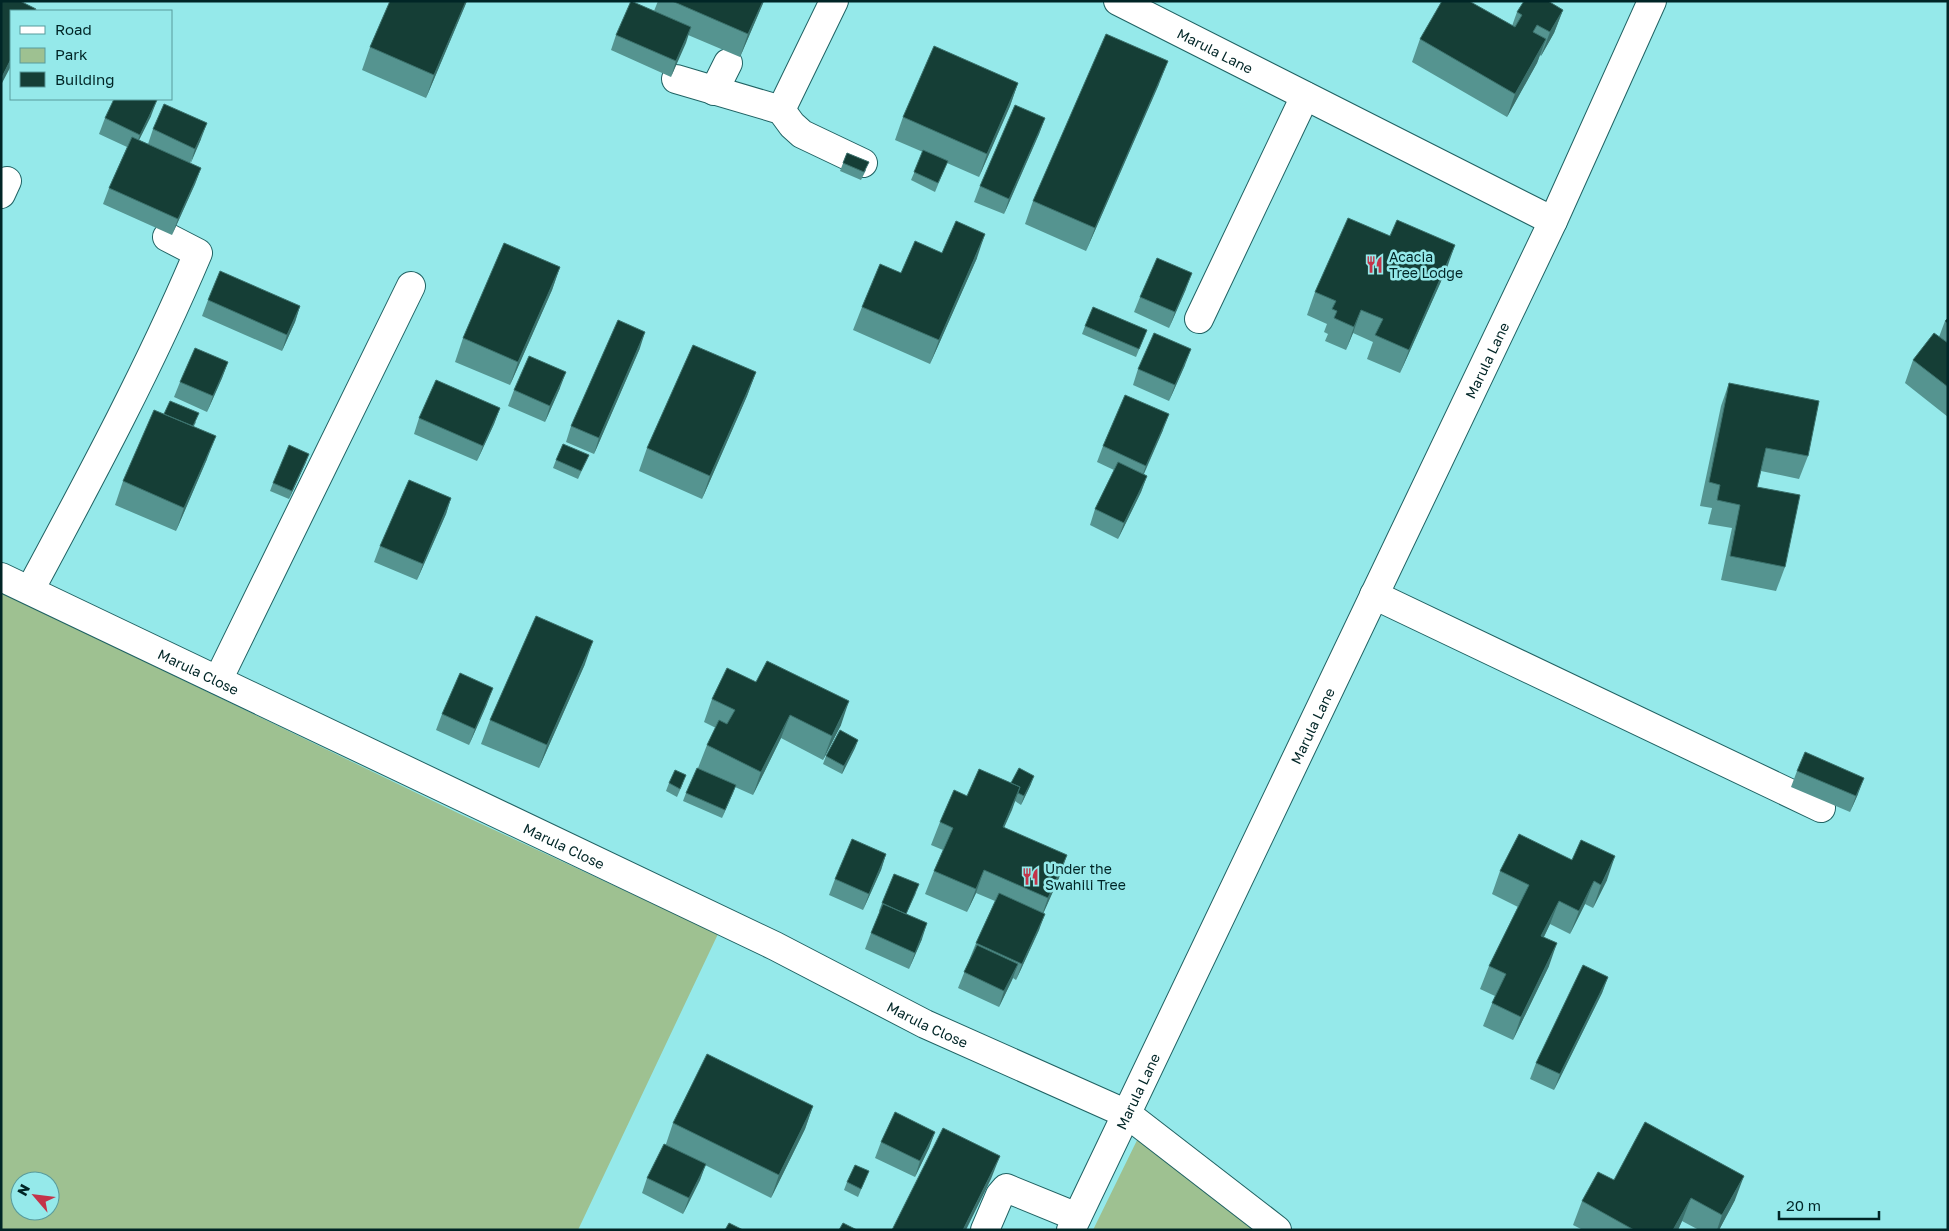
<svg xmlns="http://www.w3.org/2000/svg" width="1949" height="1231" viewBox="0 0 1949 1231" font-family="'Golos Text',sans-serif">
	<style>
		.green { fill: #9ec191; fill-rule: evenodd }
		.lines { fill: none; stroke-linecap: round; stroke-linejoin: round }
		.minor-casing { stroke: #206263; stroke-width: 30 }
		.minor { stroke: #fff; stroke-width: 28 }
		.wall { fill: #559490 }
		.shaded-wall { fill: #3b716c }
		.building { fill: #153e36; stroke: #3b716c }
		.labels { text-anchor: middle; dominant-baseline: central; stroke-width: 5; stroke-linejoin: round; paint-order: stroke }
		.street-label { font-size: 14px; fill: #002526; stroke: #95e9ea }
		.poi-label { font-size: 14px; fill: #002526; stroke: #95e9ea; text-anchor: start }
	</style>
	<rect width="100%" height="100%" fill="#95e9ea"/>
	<!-- green -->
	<path class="green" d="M1,592L460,814L718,934L578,1230H1ZM20,1181H50V1211H20Z
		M1144,1126L1283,1230H1093Z"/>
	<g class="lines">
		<defs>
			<g id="minor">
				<path id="s1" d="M1118,1L1553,221"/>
				<path d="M676,79L781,110L792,125L802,134L863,163"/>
				<path d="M714,91L728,63"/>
				<path d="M781,110L834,1"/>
				<path d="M1,194L7,181"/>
				<path d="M1199,319L1305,96"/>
				<path id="s2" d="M1,577L775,946L925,1024L1127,1114L1277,1230"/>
				<path d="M30,590C89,480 149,369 198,253L167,237"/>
				<path d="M1374,595L1821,808"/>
				<path d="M218,680L411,286"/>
				<path d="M985,1230L1000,1195L1006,1188L1077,1217"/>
				<path id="s3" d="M1071,1230L1553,221L1652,1"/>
			</g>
		</defs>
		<!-- minor casing -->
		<use href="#minor" class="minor-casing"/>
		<!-- minor -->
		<use href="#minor" class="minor"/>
	</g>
	<!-- wall -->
	<path class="wall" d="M390,1H467L426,98L362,70L370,47Z
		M658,1H764L740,57L688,35L671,77L611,50L616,35L654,11Z
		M1563,10L1554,33L1541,56L1540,55L1537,63L1507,117L1412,62L1420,39L1512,26L1517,12Z
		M1018,83L1010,106L979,177L947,163L935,192L911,180L923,152L895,140L903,117Z
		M1159,84L1086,251L1025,224L1033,201Z
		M151,116L139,140L148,144L153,129L201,139L190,163L201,168L195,184L172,235L103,204L109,188L127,147L99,134L105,118Z
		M1045,118L1039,134L1004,214L974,202L980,186Z
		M847,153L866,170L861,180L840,171Z
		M942,253L977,258L930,364L853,330L862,307L901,273Z
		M560,267L552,290L510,385L455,362L463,338Z
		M1447,268L1400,373L1367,359L1373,342L1353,333L1346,350L1325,341L1328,334L1324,332L1327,324L1307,315L1315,292Z
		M1186,289L1169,328L1134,312L1140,297Z
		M208,300L300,306L295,322L282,351L202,316Z
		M1948,318V417L1905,383L1913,360L1939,337L1945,321Z
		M1085,326L1147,330L1136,357L1082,334Z
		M640,348L594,454L566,442L571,426Z
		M228,362L222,378L207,412L174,397L180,382Z
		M1185,365L1169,401L1133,385L1138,369Z
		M756,372L747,396L702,499L639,471L647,448Z
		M1729,383L1808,456L1799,479L1761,471L1757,487L1785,567L1776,591L1721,580L1732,528L1708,524L1712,508L1700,506L1721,406Z
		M560,388L545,422L508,406L514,390Z
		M500,408L494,424L477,461L414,434L419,418Z
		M164,414L196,422L194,426L207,459L176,531L115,505L123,481Z
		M1163,430L1144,474L1147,476L1141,492L1118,539L1090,525L1095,509L1114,470L1097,462L1103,446Z
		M589,455L578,479L553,468L556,460Z
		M306,462L289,499L270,491L273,483Z
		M451,498L446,514L417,580L374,562L380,546Z
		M585,664L539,768L481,744L490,720Z
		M712,699L841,725L823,760L781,738L753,795L735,787L722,818L683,801L686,793L698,768L707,745L716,728L704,722Z
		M487,704L469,745L436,730L442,714Z
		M858,740L855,748L842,774L823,764L826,756Z
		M1797,771L1858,794L1850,812L1791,787Z
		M669,783H683L677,797L666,791Z
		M1011,783L1031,784L1021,805L1015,801L1004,827L1059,878L1043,913L1039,930L1016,980L1013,978L999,1007L958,988L976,943L995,901L976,893L967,912L925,894L934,871L943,850L931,845L940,822Z
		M886,854L881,870L863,910L829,895L835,879Z
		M1500,871L1607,880L1593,908L1585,904L1570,934L1550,924L1544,937L1549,966L1513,1040L1483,1026L1495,996L1480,989L1489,966L1518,907L1492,894Z
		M916,893L906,914L922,939L909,969L865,949L871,933L880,912L879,911L882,903Z
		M1608,977L1602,993L1554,1090L1530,1079L1536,1063Z
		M813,1106L805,1129L771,1198L705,1165L700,1180L683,1214L642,1193L647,1178L666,1144L673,1123Z
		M935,1132L929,1148L915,1177L875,1158L881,1142Z
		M869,1171L858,1197L844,1190L847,1182Z
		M1614,1180L1735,1200L1719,1230H1699L1682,1221L1678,1230H1583L1573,1225L1582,1201Z"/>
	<!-- shaded-wall -->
	<path class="shaded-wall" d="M466,1H467L426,98L434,75Z
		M763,1H764L740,57L748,34Z
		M1563,10L1554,33L1541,56L1550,32Z
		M691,27L686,43L671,77L676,61Z
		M1546,39L1537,63L1507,117L1515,94Z
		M11,59V66L1,85V79Z
		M1168,61L1159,84L1086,251L1095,228Z
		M1018,83L1010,106L979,177L987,154Z
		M157,100L151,116L134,150L140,135Z
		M1045,118L1039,134L1004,214L1009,199Z
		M207,123L201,139L190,165L195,149Z
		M201,168L195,184L172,235L178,219Z
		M985,234L977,258L930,364L939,340Z
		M1455,245L1447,268L1400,373L1409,350Z
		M560,267L552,290L510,385L518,362Z
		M1192,273L1186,289L1169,328L1175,312Z
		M300,306L295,322L282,351L287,335Z
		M1361,310L1353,333L1346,350L1354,327Z
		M645,332L640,348L594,454L599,438Z
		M1191,349L1185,365L1169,401L1175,385Z
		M228,362L222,378L207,412L213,396Z
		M566,372L560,388L545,422L550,406Z
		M756,372L747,396L702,499L710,476Z
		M500,408L494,424L477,461L483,446Z
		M1169,414L1163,430L1140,482L1146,466Z
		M216,436L207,459L176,531L184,508Z
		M309,454L306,462L289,499L292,491Z
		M1147,476L1141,492L1118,539L1124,523Z
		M451,498L446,514L417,580L423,564Z
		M593,641L585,664L539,768L547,745Z
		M493,688L487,704L469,745L475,729Z
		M849,701L841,725L823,760L832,736Z
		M790,715L781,738L753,795L761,772Z
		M858,740L855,748L842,774L844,766Z
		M1034,776L1031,784L1021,805L1024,796Z
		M1864,778L1858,794L1850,812L1856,796Z
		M736,785L733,793L722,818L725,810Z
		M1020,787L1012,810L994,850L1003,827Z
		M886,854L881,870L863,910L869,894Z
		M1067,855L1059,878L1040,921L1048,898Z
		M1615,856L1607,880L1593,908L1601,885Z
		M984,870L976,893L967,912L976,889Z
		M1594,881L1585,904L1570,934L1579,911Z
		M1559,901L1550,924L1533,959L1541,936Z
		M1045,914L1039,930L1016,980L1022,964Z
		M927,923L922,939L909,969L915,953Z
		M1557,943L1549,966L1513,1040L1521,1017Z
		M1018,964L1012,980L999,1007L1004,991Z
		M1608,977L1602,993L1554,1090L1560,1074Z
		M813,1106L805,1129L771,1198L779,1175Z
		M935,1132L929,1148L915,1177L920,1161Z
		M1000,1156L991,1179L966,1230H963Z
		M706,1164L700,1180L683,1214L689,1198Z
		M1744,1176L1735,1200L1719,1230H1717L1722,1215Z
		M1691,1198L1682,1221L1678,1230H1673Z"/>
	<!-- building -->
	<path class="building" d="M1,1H20L36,9L35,11H11V59L1,79Z
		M390,1H466L434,75L370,47Z
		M631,1L691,27L676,61L616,35Z
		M672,1H763L748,34Z
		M1442,1H1469L1515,27L1522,15L1517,12L1524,1H1548L1563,10L1550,32L1537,25L1533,32L1546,39L1515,94L1420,39Z
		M1106,34L1168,61L1095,228L1033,201Z
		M934,46L1018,83L987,154L903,117Z
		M114,99H153L157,100L140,135L105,118Z
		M164,104L207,123L195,149L153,129Z
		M1015,105L1045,118L1009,199L980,186Z
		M132,137L201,168L178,219L109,188Z
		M923,150L948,161L938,183L914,172Z
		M847,153L869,162L864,172L843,163Z
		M1348,218L1390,236L1397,220L1455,245L1409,350L1375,335L1383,319L1361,310L1354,327L1334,318L1337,311L1332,309L1336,301L1315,292Z
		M956,221L985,234L939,340L862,307L880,264L901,273L915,241L942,253Z
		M504,243L560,267L518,362L463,338Z
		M1157,258L1192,273L1175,312L1140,297Z
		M220,271L300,306L287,335L208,300Z
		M1093,307L1147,330L1139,349L1085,326Z
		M1948,318V324L1945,321Z
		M618,320L645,332L599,438L571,426Z
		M1154,333L1191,349L1175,385L1138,369Z
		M1934,333L1948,343V387L1913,360Z
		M693,345L756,372L710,476L647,448Z
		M195,348L228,362L213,396L180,382Z
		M529,356L566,372L550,406L514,390Z
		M436,380L500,408L483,446L419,418Z
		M1729,383L1819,401L1808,456L1766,448L1757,487L1800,495L1785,567L1730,556L1740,505L1717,500L1720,485L1709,482Z
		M1125,395L1169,414L1146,466L1103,446Z
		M170,401L199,413L193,426L164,414Z
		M154,410L216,436L184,508L123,481Z
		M563,444L589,455L581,471L556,460Z
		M289,445L309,454L292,491L273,483Z
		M1118,462L1147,476L1124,523L1095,509Z
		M409,480L451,498L423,564L380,546Z
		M536,616L593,641L547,745L490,720Z
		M767,661L849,701L832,736L790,715L761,772L707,745L719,720L727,724L735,710L712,699L727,668L756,682Z
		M460,673L493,688L475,729L442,714Z
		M840,730L858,740L844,766L826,756Z
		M1805,752L1864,778L1856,796L1797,771Z
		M697,768L736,785L725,810L686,793Z
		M1019,768L1034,776L1024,796L1018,793L1020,787L1011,783Z
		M979,769L1020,787L1003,827L1067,855L1048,898L984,870L976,889L934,871L953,828L940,822L954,790L967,796Z
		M675,770L686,775L680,789L669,783Z
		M1519,834L1572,860L1581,840L1615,856L1601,885L1594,881L1579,911L1559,901L1541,936L1557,943L1521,1017L1492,1003L1506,974L1489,966L1529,885L1500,871Z
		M852,839L886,854L869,894L835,879Z
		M894,874L919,884L906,914L882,903Z
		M999,893L1045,914L1022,964L976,943Z
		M883,904L927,923L915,953L871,933Z
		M977,945L1018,964L1004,991L964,972Z
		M1583,965L1608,977L1560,1074L1536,1063Z
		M707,1054L813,1106L779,1175L673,1123Z
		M895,1112L935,1132L920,1161L881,1142Z
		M1645,1122L1744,1176L1722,1215L1691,1198L1673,1230H1634L1582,1201L1598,1172L1614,1180Z
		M943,1128L1000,1156L963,1230H892Z
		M664,1144L706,1164L689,1198L647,1178Z
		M855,1165L869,1171L861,1189L847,1182Z
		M729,1223L743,1230H725Z
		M843,1223L857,1230H839Z"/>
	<!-- icons -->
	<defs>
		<symbol id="restaurant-bare" viewBox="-9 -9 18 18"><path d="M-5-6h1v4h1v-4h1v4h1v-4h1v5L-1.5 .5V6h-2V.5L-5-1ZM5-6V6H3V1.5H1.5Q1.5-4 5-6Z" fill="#c43349" stroke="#95e9ea" stroke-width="2.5" paint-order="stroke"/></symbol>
	</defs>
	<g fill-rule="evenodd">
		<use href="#restaurant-bare" x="1362" y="252" width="25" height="25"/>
		<use href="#restaurant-bare" x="1018" y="864" width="25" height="25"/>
	</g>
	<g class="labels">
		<!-- street labels -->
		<g class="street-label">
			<text stroke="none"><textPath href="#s1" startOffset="109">Marula Lane</textPath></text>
			<text stroke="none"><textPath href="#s3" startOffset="964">Marula Lane</textPath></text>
			<text stroke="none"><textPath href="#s2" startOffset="219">Marula Close</textPath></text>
			<text stroke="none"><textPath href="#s3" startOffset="559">Marula Lane</textPath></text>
			<text stroke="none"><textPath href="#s2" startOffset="624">Marula Close</textPath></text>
			<text stroke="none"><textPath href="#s2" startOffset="1029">Marula Close</textPath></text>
			<text stroke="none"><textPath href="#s3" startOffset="154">Marula Lane</textPath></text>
		</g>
		<!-- poi labels -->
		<g class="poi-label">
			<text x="1389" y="256">Acacia<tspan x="1389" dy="16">Tree Lodge</tspan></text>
			<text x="1045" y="868">Under the<tspan x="1045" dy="16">Swahili Tree</tspan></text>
		</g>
	</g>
	<!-- border -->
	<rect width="1949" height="1231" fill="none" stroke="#002526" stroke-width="5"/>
	<!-- legend -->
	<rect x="10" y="10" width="162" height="90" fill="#95e9ea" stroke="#599b9c"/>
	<rect x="20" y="26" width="25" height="8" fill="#ffffff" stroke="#599b9c"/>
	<text x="55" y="35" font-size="15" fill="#002526">Road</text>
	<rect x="20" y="48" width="25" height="15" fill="#9ec191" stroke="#599b9c"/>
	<text x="55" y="60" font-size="15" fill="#002526">Park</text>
	<rect x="20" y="72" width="25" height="15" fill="#153e36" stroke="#599b9c"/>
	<text x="55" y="85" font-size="15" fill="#002526">Building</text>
	<!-- north arrow -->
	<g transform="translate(35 1196) rotate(298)"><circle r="24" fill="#95e9ea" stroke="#599b9c"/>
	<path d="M0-4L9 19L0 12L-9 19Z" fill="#c43349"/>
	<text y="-8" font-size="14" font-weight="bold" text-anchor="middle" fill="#002526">N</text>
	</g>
	<!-- scale -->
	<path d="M1779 1211v8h100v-8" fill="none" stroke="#002526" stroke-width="2.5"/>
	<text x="1786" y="1211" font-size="15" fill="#002526" stroke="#95e9ea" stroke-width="4" paint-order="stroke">20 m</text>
</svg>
